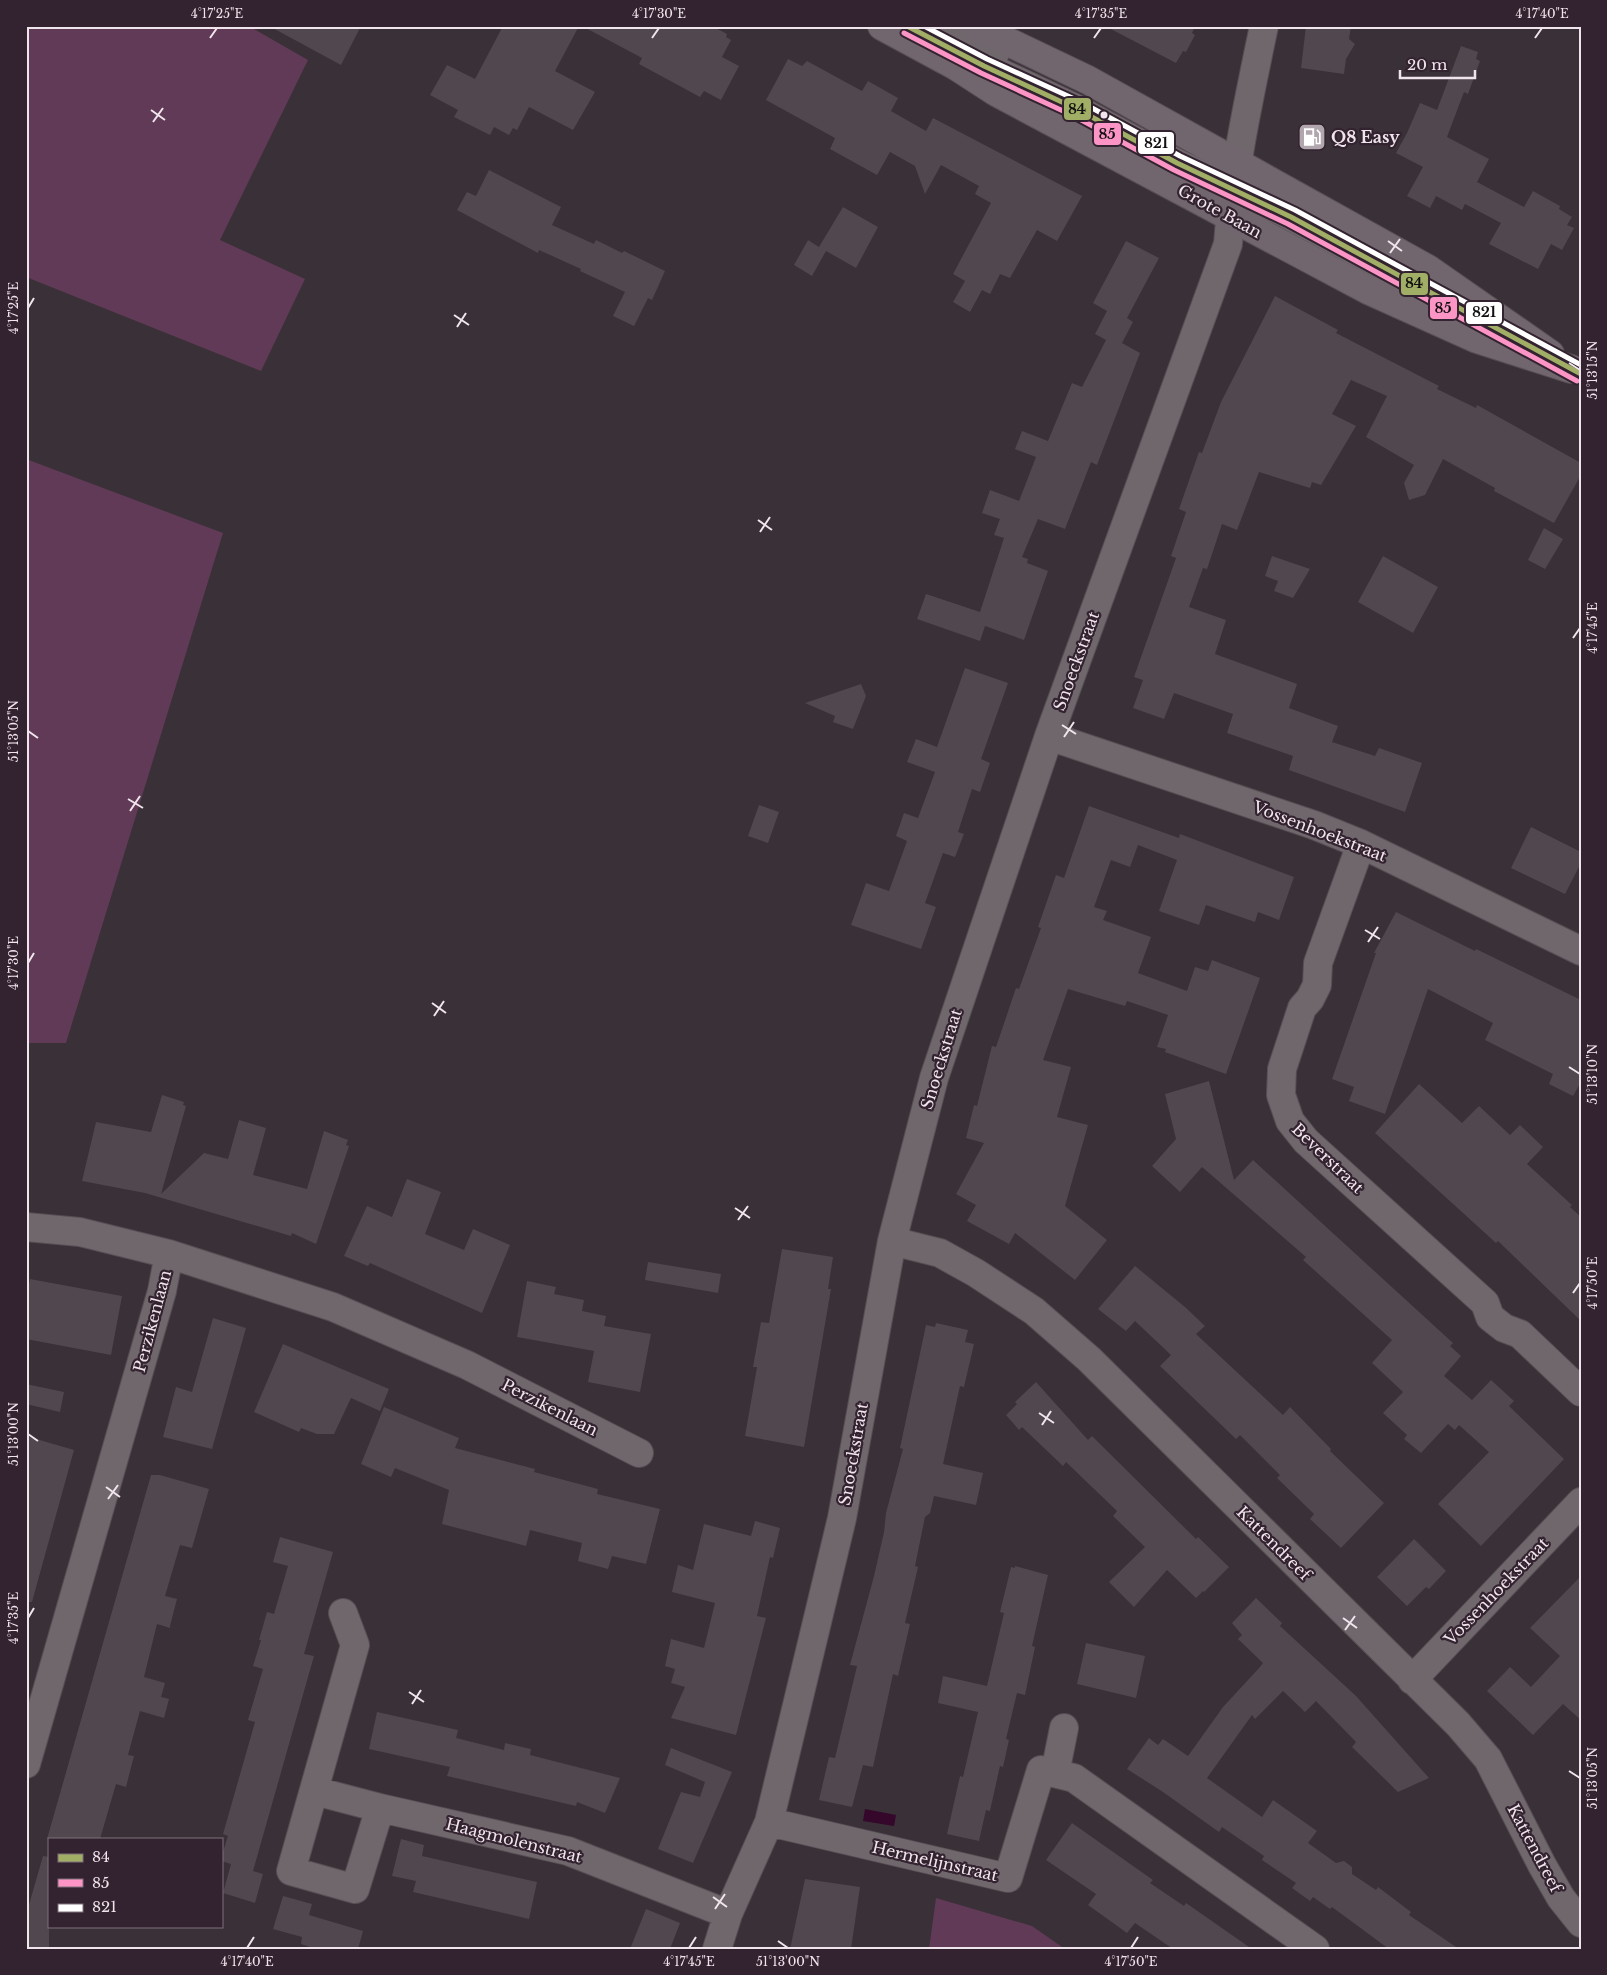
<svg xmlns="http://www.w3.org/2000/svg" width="1607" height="1975" viewBox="0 0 1607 1975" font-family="'Libre Baskerville',serif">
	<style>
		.green { fill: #603a56 }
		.water { fill: #34072b }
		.building { fill: #50484e }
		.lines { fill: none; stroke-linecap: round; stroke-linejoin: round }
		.minor-casing { stroke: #574e54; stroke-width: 30 }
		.major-casing { stroke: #574e54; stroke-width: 30 }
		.minor { stroke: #70676d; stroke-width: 28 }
		.major { stroke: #71666e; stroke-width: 28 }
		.bus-1-casing { stroke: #33222f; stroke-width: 9 }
		.bus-2-casing { stroke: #33222f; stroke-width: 9 }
		.bus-3-casing { stroke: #33222f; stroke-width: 9 }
		.bus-1 { stroke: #a1ae65; stroke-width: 5 }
		.bus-2 { stroke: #fc95c5; stroke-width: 5 }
		.bus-3 { stroke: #fff; stroke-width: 5 }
		.ticks { fill: none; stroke: #f1e5ed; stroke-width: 2 }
		.bus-dot { fill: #f1e5ed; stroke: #33222f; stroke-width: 2 }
		.labels { text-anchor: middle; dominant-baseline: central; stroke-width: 4.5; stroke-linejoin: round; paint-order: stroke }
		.poi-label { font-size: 16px; font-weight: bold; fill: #f1e5ed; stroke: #33222f; text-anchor: start }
		.street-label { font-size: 16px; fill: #f1e5ed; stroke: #33222f }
		.line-badge { stroke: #33222f; stroke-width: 2 }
		.pale-badge-label { font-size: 14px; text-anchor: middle; font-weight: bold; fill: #111 }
		.neatline { fill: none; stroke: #f1e5ed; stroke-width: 2 }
		.ticks-label { font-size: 12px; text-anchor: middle; fill: #f1e5ed }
	</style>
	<rect width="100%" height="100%" fill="#3a3037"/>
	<!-- green -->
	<path class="green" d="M26,26H249L308,60L220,240L305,279L261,371L26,277Z
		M26,459L223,533L66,1043H26Z
		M936,1898L1032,1926L1065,1949H929Z"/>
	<!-- water -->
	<path class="water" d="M865,1809L896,1815L894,1826L863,1821Z"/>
	<!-- building -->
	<path class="building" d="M269,26H361L341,65Z
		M503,26H579L555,71L595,92L573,130L529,107L517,130L513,128L509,135L494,127L490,135L454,117L458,110L430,95L447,65L475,79Z
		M582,26H712L727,34L726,37L731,40L722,57L739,66L721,100L704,91L700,97L639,64L642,58Z
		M1105,26H1195L1192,33L1195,35L1186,52L1183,51L1176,63Z
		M1306,26H1351L1349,39L1355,44L1346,59L1344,74L1301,68Z
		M1461,46L1478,52L1476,59L1480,61L1468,94L1464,92L1447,137L1489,159L1477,182L1524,207L1533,191L1560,206L1559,209L1572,217L1567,225L1574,228L1562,250L1551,244L1538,269L1489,244L1501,223L1465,204L1462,210L1436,196L1430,208L1407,196L1423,167L1396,153L1407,133L1420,103L1437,110Z
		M788,59L802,66L807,61L862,91L868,81L898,98L891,111L926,131L933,118L1082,196L1057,241L1037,230L1010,278L1000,274L990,294L982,290L970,312L953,302L965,281L953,274L991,203L975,194L979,186L941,165L925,194L915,166L890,152L877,175L830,149L835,138L766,100Z
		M489,170L561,207L552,225L594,244L596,240L622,253L624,251L665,271L652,300L648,298L634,326L613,316L625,292L580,271L581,269L539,250L538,253L457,210L467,192L476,196Z
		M843,207L878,227L856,268L826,251L812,276L794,265L808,240L819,247Z
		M1126,241L1159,258L1127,318L1133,322L1122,343L1140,353L1097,465L1091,462L1065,529L1038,519L1022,557L1028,559L1027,563L1048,571L1024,640L985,626L980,641L917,619L926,594L980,612L1004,538L994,535L1000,519L982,513L990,490L1019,501L1036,457L1015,449L1022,431L1048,441L1072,383L1082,387L1106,340L1095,334L1107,311L1093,303Z
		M1275,296L1338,330L1336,333L1439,386L1437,389L1476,408L1477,405L1581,463V475L1554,523L1494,491L1495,488L1443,459L1425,495L1409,500L1404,483L1414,465L1366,437L1387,396L1351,380L1332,414L1356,426L1321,485L1312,482L1310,488L1259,472L1237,530L1222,524L1207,569L1203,568L1189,607L1226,620L1215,654L1297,684L1289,708L1338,726L1332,742L1375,756L1379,748L1422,763L1405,812L1289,770L1293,756L1227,733L1233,714L1174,693L1164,719L1133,708L1143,680L1134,677L1176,558L1171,556L1186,512L1179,509L1199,452L1202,453L1221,402Z
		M1544,528L1563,539L1545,569L1528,560Z
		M1272,556L1310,569L1293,598L1274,591L1278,581L1265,576Z
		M1383,556L1438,587L1413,633L1358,602Z
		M965,668L1008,683L981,759L990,763L980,792L972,789L958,832L964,834L955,857L943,853L925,903L936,907L921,949L851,925L866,883L889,891L907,841L896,836L904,813L918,818L935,772L907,762L916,739L937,747Z
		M861,684L866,696L853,729L833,722L835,716L805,703Z
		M759,805L779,812L768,843L748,836Z
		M1089,806L1179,838L1180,834L1294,877L1279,920L1258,912L1255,922L1206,905L1199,925L1159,911L1177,860L1138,845L1130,867L1111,860L1094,907L1107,911L1103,920L1151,937L1138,973L1187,991L1195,967L1208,971L1212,960L1260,978L1226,1074L1165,1052L1166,1049L1157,1047L1168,1015L1127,1001L1125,1006L1068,989L1043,1060L1071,1067L1057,1117L1088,1125L1065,1206L1107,1240L1075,1280L1015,1233L1009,1244L967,1221L976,1205L956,1194L984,1143L966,1138L974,1105L977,1106L992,1046L996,1047L1016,988L1019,989L1041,928L1038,927L1056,875L1064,878Z
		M1531,827L1581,852V863L1565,894L1511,868Z
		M1396,912L1475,951L1476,949L1581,1000V1082L1573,1096L1549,1084L1553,1074L1485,1040L1493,1023L1428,989L1385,1114L1349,1101L1354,1087L1332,1079L1376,953H1374Z
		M1209,1081L1234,1180L1253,1160L1453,1343L1450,1346L1461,1356L1444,1376L1472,1400L1491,1380L1514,1401L1509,1406L1564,1459L1481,1546L1438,1504L1489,1452L1459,1425L1455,1430L1448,1424L1421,1453L1404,1439L1407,1435L1383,1413L1403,1392L1372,1363L1392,1340L1303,1260L1306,1257L1202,1167L1180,1192L1152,1166L1176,1139L1165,1094Z
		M1419,1084L1462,1123L1479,1106L1510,1135L1520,1125L1543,1147L1527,1164L1572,1205L1570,1207L1581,1217V1321L1498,1241L1496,1243L1375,1133Z
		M162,1095L184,1102L183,1105L186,1106L161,1194L204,1153L228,1159L239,1120L266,1128L253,1175L307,1189L324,1131L348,1140L346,1145L349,1146L316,1244L292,1233L291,1236L145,1193L82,1181L96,1122L151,1132Z
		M407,1179L441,1192L425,1234L464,1250L473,1229L510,1245L482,1313L370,1263L368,1266L344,1256L367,1206L392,1217Z
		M782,1249L833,1257L828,1289H831L804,1447L745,1436L757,1367H753L761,1322L769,1323Z
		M648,1262L721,1274L718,1293L645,1280Z
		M1135,1266L1185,1307L1205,1326L1196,1334L1283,1415L1290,1407L1331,1449L1330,1451L1384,1503L1341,1548L1310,1519L1314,1514L1277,1478L1280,1475L1240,1435L1236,1439L1160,1366L1171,1355L1135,1321L1126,1331L1098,1309Z
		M30,1279L122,1296L111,1355L26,1339V1297Z
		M527,1281L556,1287L554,1294L584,1300L582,1311L606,1316L604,1326L651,1334L640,1392L588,1382L594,1351L517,1337Z
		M213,1318L246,1328L212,1449L163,1437L176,1387L192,1392Z
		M936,1323L968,1330L965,1342L974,1344L964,1387L960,1386L943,1464L983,1473L976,1505L934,1496L930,1513L925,1517L915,1566L918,1567L905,1623L910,1624L898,1676L893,1674L873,1767L863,1765L852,1807L819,1800L829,1757L835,1758L857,1666L850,1665L874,1576L884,1532L886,1513L903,1449L900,1448L926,1325L935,1327Z
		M283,1344L389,1389L380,1411L351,1398L334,1434H317L301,1428L299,1432L254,1412Z
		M1036,1382L1088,1440L1092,1436L1196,1539L1198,1537L1229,1567L1204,1592L1203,1591L1196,1598L1167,1570L1134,1607L1109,1582L1145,1547L1113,1516L1117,1511L1066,1462L1063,1466L1022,1427L1019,1430L1006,1415L1017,1404L1015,1402Z
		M26,1384L64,1392L60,1412L26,1404Z
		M384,1407L459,1438L455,1448L535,1469L534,1472L598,1489L597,1494L660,1509L646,1564L612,1556L608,1569L578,1561L582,1543L530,1530L526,1546L442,1524L449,1490L395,1468L391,1477L361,1464Z
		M26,1436L74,1450L32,1602H26Z
		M151,1475H160L209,1489L192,1548L180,1545L165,1596L177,1599L170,1626V1628L157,1624L144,1677L165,1683L161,1697L169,1699L164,1718L140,1711L128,1755L134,1756L126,1787L116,1784L100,1839H47Z
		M755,1521L780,1528L773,1558L770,1557L757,1616L766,1618L736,1735L671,1718L685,1687L671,1683L675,1669L665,1666L671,1639L704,1648L715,1603L672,1592L678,1565L693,1570L704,1524L751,1536Z
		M280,1537L333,1552L304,1654L314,1656L253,1871L263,1874L255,1903L223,1893L231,1864L221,1861V1858L228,1836L223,1834L255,1722L248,1720L263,1669L253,1666L261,1640H259L267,1612L274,1614L288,1566L273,1562Z
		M1414,1539L1446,1571L1429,1589L1426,1587L1407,1606L1377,1577Z
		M1015,1566L1048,1575L1032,1646L1035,1647L1025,1695L1017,1693L1006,1739L1009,1740L1003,1767L1000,1766L990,1811L986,1810L979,1841L947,1834L960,1776L963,1777L978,1712L938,1703L943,1676L987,1686L1004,1613L1000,1612L1011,1567L1015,1568Z
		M1581,1576V1720L1563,1704L1533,1735L1487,1691L1510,1667L1531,1687L1560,1656L1530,1628Z
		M1256,1598L1282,1623L1280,1626L1356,1696L1429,1778L1398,1792L1352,1747L1356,1742L1316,1701L1305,1712L1283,1691L1255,1719L1252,1715L1207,1778L1262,1817L1273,1800L1317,1831L1308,1843L1336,1863L1344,1861L1352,1867V1874L1376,1890L1378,1887L1411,1912L1409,1915L1459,1949H1389L1332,1907L1330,1909L1313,1897L1310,1901L1292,1888L1296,1883L1262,1860L1264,1856L1222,1827L1219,1832L1163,1792L1127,1769L1149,1738L1158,1745L1163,1739L1188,1756L1223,1707L1260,1667L1263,1663L1238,1639L1242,1635L1232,1623Z
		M1086,1643L1145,1656L1136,1698L1077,1684Z
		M377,1712L458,1730L456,1738L504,1750L505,1743L531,1749L530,1755L620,1778L605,1813L577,1802L576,1806L447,1776L450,1767L369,1749Z
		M671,1748L732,1772L693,1863L658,1849L681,1792L700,1797L705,1782L665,1765Z
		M1072,1823L1153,1880L1150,1883L1184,1906L1186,1903L1252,1949H1173L1135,1923L1127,1933L1088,1905L1096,1894L1046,1860Z
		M401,1839L424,1845L422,1856L537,1882L529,1919L413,1892L416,1881L392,1876Z
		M43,1856L49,1857V1949H26V1915Z
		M805,1879L860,1887L851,1949H790Z
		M283,1896L312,1904L309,1915L363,1931L358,1949H316L301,1944L302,1937L273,1929Z
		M646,1909L680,1923L670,1949H630Z"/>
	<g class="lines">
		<defs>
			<path id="minor" d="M950,26L995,53
				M944,46L1077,109L1177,163L1282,212L1491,325
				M1049,736L1314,825L1361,844L1581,951
				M1361,844L1318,963L1317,985L1310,999L1302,1008L1282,1069L1281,1095L1290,1121L1306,1141L1485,1303L1490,1317L1504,1328L1520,1334L1581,1392
				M26,1227L80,1232L169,1254
				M892,1241L940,1253L976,1273L1034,1311L1089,1359L1458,1724L1488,1759L1542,1865L1561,1898L1581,1923
				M343,1613L355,1645L291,1871L355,1889L380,1808L568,1851L728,1914
				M1412,1680L1581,1502
				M26,1764L162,1291L169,1254L333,1307L467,1365L639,1453
				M1055,1773L1064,1728
				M315,1791L380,1808
				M769,1822L1008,1878L1041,1770L1074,1778L1315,1949
				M717,1949L728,1914L769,1822L842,1518L892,1241L934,1078L1049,736L1228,244C1233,171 1249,98 1264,26"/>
			<path id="major" d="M882,26L956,66L996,92L1368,290L1477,339L1571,369
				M975,26L1088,80L1428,269L1550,354"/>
		</defs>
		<!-- minor casing -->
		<use href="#minor" class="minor-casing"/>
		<!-- major casing -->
		<use href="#major" class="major-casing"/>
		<!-- minor -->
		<use href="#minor" class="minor"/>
		<!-- major -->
		<use href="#major" class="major"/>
		<defs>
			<path id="bus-1" d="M907,26L984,66L1077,109L1177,163L1291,217L1581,374"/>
			<path id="bus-2" d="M904,33L981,73L1074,116L1174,170L1288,224L1577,381"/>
			<path id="bus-3" d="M924,26L987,59L1081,102L1180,156L1295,210L1581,365"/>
		</defs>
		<!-- bus-1 casing -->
		<use href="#bus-1" class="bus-1-casing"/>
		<!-- bus-2 casing -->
		<use href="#bus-2" class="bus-2-casing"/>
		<!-- bus-3 casing -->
		<use href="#bus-3" class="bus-3-casing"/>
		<!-- bus-1 -->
		<use href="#bus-1" class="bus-1"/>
		<!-- bus-2 -->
		<use href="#bus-2" class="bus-2"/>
		<!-- bus-3 -->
		<use href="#bus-3" class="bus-3"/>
	</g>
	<!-- ticks -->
	<path class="ticks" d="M210,38L217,28M652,38L659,28M1094,38L1101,28M1535,38L1542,28M151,110L165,120M153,122L163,108M1388,241L1402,251M1390,253L1400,239M28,308L34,298M454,315L469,325M457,327L466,313M1569,363L1580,370M758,520L772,530M760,532L770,517M1573,638L1580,628M1062,725L1076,734M28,731L38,738M1064,737L1074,722M128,799L143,808M130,811L140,796M1365,930L1380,939M1368,942L1378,927M28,963L34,953M432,1003L446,1013M434,1016L444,1001M1569,1067L1580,1074M735,1208L750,1218M738,1220L748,1206M1573,1293L1580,1283M1039,1413L1054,1423M1042,1425L1051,1411M28,1434L38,1441M106,1487L120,1497M108,1499L118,1485M28,1618L34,1608M1343,1618L1357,1628M1345,1630L1355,1616M409,1692L424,1702M412,1704L421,1690M1569,1771L1580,1778M713,1897L727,1907M715,1909L725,1894M778,1941L788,1948M247,1948L254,1937M689,1948L696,1937M1131,1948L1138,1937"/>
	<!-- icons -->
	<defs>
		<symbol id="fuel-square" viewBox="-11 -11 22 22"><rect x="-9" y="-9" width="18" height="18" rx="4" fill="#b1a6ad" stroke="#33222f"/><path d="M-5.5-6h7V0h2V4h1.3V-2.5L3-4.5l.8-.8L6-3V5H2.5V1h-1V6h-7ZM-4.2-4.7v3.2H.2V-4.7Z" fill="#fff"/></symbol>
	</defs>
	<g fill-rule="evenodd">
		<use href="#fuel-square" x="1296" y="121" width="32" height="32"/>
	</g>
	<!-- markers -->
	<circle class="bus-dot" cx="1104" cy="115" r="4.5"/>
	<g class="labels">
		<!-- poi labels -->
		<g class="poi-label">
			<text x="1331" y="137">Q8 Easy</text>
		</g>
		<!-- street labels -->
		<g class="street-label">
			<text transform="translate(1220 211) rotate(29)">Grote Baan</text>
			<text transform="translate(1076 661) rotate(-70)">Snoeckstraat</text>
			<text transform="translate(1320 831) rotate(21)">Vossenhoekstraat</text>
			<text transform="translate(941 1059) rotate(-73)">Snoeckstraat</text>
			<text transform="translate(1328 1158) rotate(44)">Beverstraat</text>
			<text transform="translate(152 1321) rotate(-75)">Perzikenlaan</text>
			<text transform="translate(550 1407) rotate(27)">Perzikenlaan</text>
			<text transform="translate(853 1454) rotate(-80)">Snoeckstraat</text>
			<text transform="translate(1274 1543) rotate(45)">Kattendreef</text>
			<text transform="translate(1496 1591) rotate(-46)">Vossenhoekstraat</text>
			<text transform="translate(514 1840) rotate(14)">Haagmolenstraat</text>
			<text transform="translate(1535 1848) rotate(62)">Kattendreef</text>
			<text transform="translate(935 1861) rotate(13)">Hermelijnstraat</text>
		</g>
	</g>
	<g class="line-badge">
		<rect x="1063" y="97" width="29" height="24" rx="5" fill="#a1ae65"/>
		<rect x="1093" y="122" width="29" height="24" rx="5" fill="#fc95c5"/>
		<rect x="1137" y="131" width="38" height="24" rx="5" fill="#fff"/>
		<rect x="1400" y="272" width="29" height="24" rx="5" fill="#a1ae65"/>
		<rect x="1429" y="296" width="29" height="24" rx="5" fill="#fc95c5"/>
		<rect x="1465" y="301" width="38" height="24" rx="5" fill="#fff"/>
	</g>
	<g class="pale-badge-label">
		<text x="1077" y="114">84</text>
		<text x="1107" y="139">85</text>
		<text x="1156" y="148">821</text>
		<text x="1414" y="288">84</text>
		<text x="1443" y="313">85</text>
		<text x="1484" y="317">821</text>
	</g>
	<!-- border -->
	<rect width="1607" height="1975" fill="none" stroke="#33222f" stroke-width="55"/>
	<!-- legend -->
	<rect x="48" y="1838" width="175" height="90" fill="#33222f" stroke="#7f707b"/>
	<rect x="58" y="1854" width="25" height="8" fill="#a1ae65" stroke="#7f707b"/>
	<text x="92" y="1862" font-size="15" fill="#f1e5ed">84</text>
	<rect x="58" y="1879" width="25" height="8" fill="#fc95c5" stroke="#7f707b"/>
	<text x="92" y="1888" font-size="15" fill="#f1e5ed">85</text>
	<rect x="58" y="1904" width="25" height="8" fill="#ffffff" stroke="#7f707b"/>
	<text x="92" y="1912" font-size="15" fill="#f1e5ed">821</text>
	<!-- scale -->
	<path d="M1400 70v8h75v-8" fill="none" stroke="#f1e5ed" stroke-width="2.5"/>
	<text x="1407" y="70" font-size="15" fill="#f1e5ed" stroke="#33222f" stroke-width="4" paint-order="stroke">20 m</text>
	<rect x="28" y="28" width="1552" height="1920" class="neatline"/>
	<g class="ticks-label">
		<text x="217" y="18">4°17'25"E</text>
		<text x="659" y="18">4°17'30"E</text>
		<text x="1101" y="18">4°17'35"E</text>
		<text x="1542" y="18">4°17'40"E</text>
		<text transform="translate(14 308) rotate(-90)" y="4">4°17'25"E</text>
		<text transform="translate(1593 370) rotate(-90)" y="4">51°13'15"N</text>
		<text transform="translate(1593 628) rotate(-90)" y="4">4°17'45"E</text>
		<text transform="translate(14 731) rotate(-90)" y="4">51°13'05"N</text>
		<text transform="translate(14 963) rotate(-90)" y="4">4°17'30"E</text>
		<text transform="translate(1593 1074) rotate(-90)" y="4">51°13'10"N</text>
		<text transform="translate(1593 1283) rotate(-90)" y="4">4°17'50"E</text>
		<text transform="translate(14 1434) rotate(-90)" y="4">51°13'00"N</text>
		<text transform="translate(14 1618) rotate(-90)" y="4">4°17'35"E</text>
		<text transform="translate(1593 1778) rotate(-90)" y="4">51°13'05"N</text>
		<text x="247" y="1966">4°17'40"E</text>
		<text x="689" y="1966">4°17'45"E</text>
		<text x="788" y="1966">51°13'00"N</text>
		<text x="1131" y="1966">4°17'50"E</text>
	</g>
</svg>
